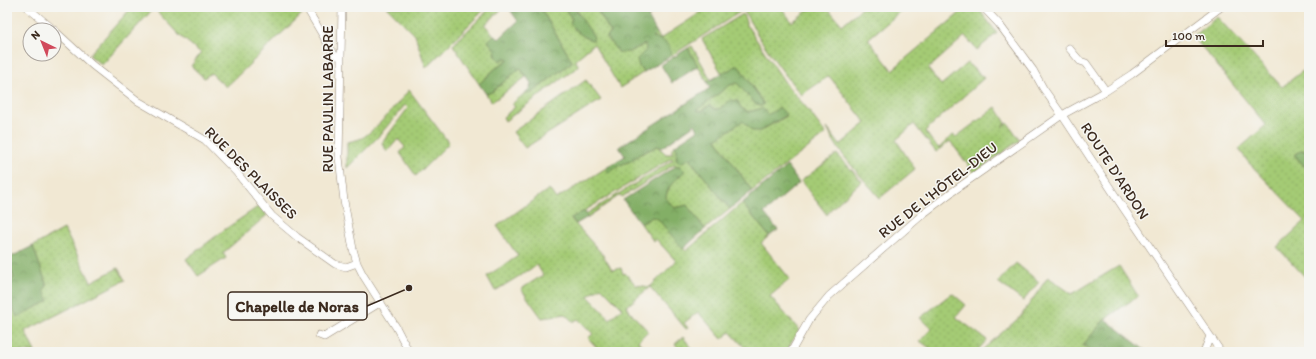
<svg xmlns="http://www.w3.org/2000/svg" width="1316" height="359" viewBox="0 0 1316 359" font-family="Itim,sans-serif">
	<style>
		.green { fill: url(#green-dots); stroke: #707a4a; fill-rule: evenodd }
		.forest { fill: url(#forest-crowns); stroke: #5f6c42 }
		.lines { fill: none; stroke-linecap: round; stroke-linejoin: round }
		.minor-casing { stroke: #968978; stroke-width: 8 }
		.minor { stroke: #fff; stroke-width: 7 }
		.labels { text-anchor: middle; dominant-baseline: central; stroke-width: 3; stroke-linejoin: round; paint-order: stroke }
		.street-label { font-size: 15px; fill: #3b2a1e; stroke: #f6f6f2 }
		.leader { fill: none; stroke: #3b2a1e; stroke-width: 1.5 }
		.callout-dot { fill: #3b2a1e; stroke: #f6f6f2; stroke-width: 1.5 }
		.callout { fill: #f6f6f2; stroke: #3b2a1e; stroke-width: 1.5 }
		.callout-label { font-size: 16px; text-anchor: middle; font-weight: bold; fill: #3b2a1e }
	</style>
	<defs>
		<pattern id="green-dots" width="8" height="8" patternUnits="userSpaceOnUse"><rect width="8" height="8" fill="#a4cb75"/><path d="M2 2h.1M6 6h.1" fill="none" stroke="#8eae65" stroke-width="1.8" stroke-linecap="round"/></pattern>
		<pattern id="forest-crowns" width="20" height="18" patternUnits="userSpaceOnUse"><rect width="20" height="18" fill="#83af66"/><path d="M2 6a3 3 0 1 1 6 0M12 15a3 3 0 1 1 6 0" fill="none" stroke="#6c8f53"/></pattern>
	</defs>
	<rect width="100%" height="100%" fill="#f6f6f2"/>
	<filter id="ink" filterUnits="userSpaceOnUse"><feTurbulence type="fractalNoise" baseFrequency=".025" numOctaves="2"/><feDisplacementMap in="SourceGraphic" scale="8" xChannelSelector="R" yChannelSelector="G"/><feConvolveMatrix kernelMatrix="1 2 1 2 8 2 1 2 1" color-interpolation-filters="sRGB"/></filter>
	<filter id="wash" filterUnits="userSpaceOnUse"><feTurbulence type="fractalNoise" baseFrequency=".012" numOctaves="4" result="noise"/><feDisplacementMap in="SourceGraphic" scale="16" xChannelSelector="R" yChannelSelector="G"/><feGaussianBlur stdDeviation="0.9" result="paint"/><feColorMatrix in="noise" values="0 0 0 0 0 0 0 0 0 0 0 0 0 0 0 0 0 1.4 0 .05"/><feComposite in="paint" operator="in"/></filter>
	<g filter="url(#wash)">
		<rect width="100%" height="100%" fill="#f1e8d3"/>
		<!-- green -->
		<path class="green" d="M132,7H188L189,8L191,7H302L305,11L226,87L211,73L204,78L191,66L201,53L179,35L154,8L102,65L89,55Z
			M387,7H487L426,68L415,35Z
			M491,7H504L485,25L494,35L488,41L495,50L509,60L497,67L479,84L453,45Z
			M540,7H564L572,19L571,23C574,30 585,39 593,40L574,7H594L599,13L611,33L606,37L639,48L645,43L646,50L641,55L639,67L644,72L620,88L594,44L575,60L579,66L505,121L503,117L515,107L512,104L526,92L530,94L572,62L569,56Z
			M709,7H737L740,12L671,56V51L652,38L657,33L660,39Z
			M742,7H787L783,10L792,22L812,7H827L842,25L863,7H906L868,39L892,70L967,7H977L997,33L977,50L965,36L928,69L941,85L967,63L984,78L925,131L932,141L939,148L953,135L956,137L996,107L1006,123L1002,127L1008,123L1020,140L974,173L950,141L936,152L914,124L896,140L915,169L880,198C861,176 839,155 827,128L840,145L866,123L829,76L801,95C779,67 758,39 742,7Z
			M743,14L748,27L786,84L805,106L826,134L752,191L716,139L743,120L752,130L760,131L787,116H766L755,110L749,112L741,108L714,109L710,105L701,111L696,110L730,85L737,83L744,90L763,105V103L738,65L722,74L702,39Z
			M1217,17L1282,87L1309,66V152L1301,150L1294,155L1309,171V281L1277,247L1305,221L1248,162L1239,149L1266,125L1193,36Z
			M692,46L711,80L707,82L688,48Z
			M520,68L526,77L492,102L486,94L492,92Z
			M586,80L601,100L525,148L513,132Z
			M409,90L449,143L416,176L400,153L405,147L398,139L387,152L382,143L408,108L405,105L378,137L347,168V142C353,141 357,140 362,138C376,130 398,103 409,90Z
			M658,146L666,154H672V149L674,146L677,148V153L691,158L692,162L730,209L705,229L687,205L676,208L666,199C666,186 676,180 685,171L680,166H676L675,164L622,197L620,195L588,217L586,214L673,160L672,158L571,219L603,255L612,270L621,268L623,274L625,273L636,285L650,287L676,261L656,239L654,242L641,224L652,217L657,218L686,251L742,203L769,236L761,243L790,279L770,296L799,330L786,352H749L730,332L722,339L698,312L684,323L688,328L686,329L650,287L627,306L630,312L648,331L638,341L647,352H601L588,338L593,334L578,319L573,322L565,314L542,318L521,289L543,275L537,265L495,291L487,276L518,256L497,226L549,189L556,199L606,168L609,173L620,165L631,161L640,154ZM601,287L622,308L610,319L588,296Z
			M837,154L862,181L830,210L827,215L801,181Z
			M259,206L267,215L223,253L226,258L198,276L186,259L224,230Z
			M64,229L91,282L118,268L125,280L25,331L35,352H7V294L17,317L47,286L33,246Z
			M7,260L14,278L7,281Z
			M1016,263L1039,282L1023,301L998,282Z
			M1119,266L1138,296L1105,319L1083,345L1093,352H980L1021,316L1048,277L1072,294Z
			M952,293L966,305L956,317L987,340L976,352H935L920,341L932,328L920,318Z
			M683,337L695,352H682L675,344Z"/>
		<!-- forest -->
		<path class="forest" d="M508,7H540L569,56L572,62L530,94L526,92L530,88L531,83L520,68L492,92L486,94L479,84L497,67L508,60L506,58L500,61L496,56L495,50L488,41L494,35L499,39L518,21Z
			M564,7H574L594,37L593,40C586,40 574,30 570,23L572,19Z
			M594,7H640L644,13L654,7H662L648,17L657,33L652,38C662,38 672,45 671,56L644,72L639,67L637,59L646,50L645,44L629,52L619,53L606,37L611,33L599,13Z
			M688,48L698,66L672,83L661,65Z
			M738,65L763,103V105L760,106L756,105L737,83L730,85L697,110L701,111L710,105L714,109H719L731,100L738,101L741,108L749,112L762,108L766,112L767,115L780,108L787,115L760,131H752L743,121L716,139L752,191L730,209L692,162L691,158L680,163L676,159L677,149L674,146L698,130L695,124L662,148L658,146L640,154L631,161L620,165L608,173L606,168L625,156L619,147L710,88L707,82Z
			M1301,150L1309,152V171L1294,155Z
			M676,166H680L685,171C676,180 666,186 666,199L675,208L687,205L705,229L683,249L657,218L652,217L641,224L623,200Z
			M787,166L799,183L764,213L778,230L769,236L742,203Z
			M584,211L588,217L576,224L571,218Z
			M33,246L47,286L44,290L49,301L17,317L7,294V281L14,278L7,259Z
			M1105,319L1147,352H1093L1083,345Z"/>
	</g>
	<g filter="url(#ink)">
		<g class="lines">
			<defs>
				<path id="minor" d="M27,7L54,30
					M306,7L335,56H341
					M342,7L339,157L344,201L353,249L357,263L363,275L396,327L409,352
					M983,7L999,24L1033,70L1043,88L1062,115L1122,206L1221,352
					M54,30L92,65L138,101L205,140L236,172L272,216L297,237L335,264L346,267L357,263
					M1069,48L1080,61L1086,63L1106,91
					M319,335L324,337L381,302
					M791,352L809,320L829,296L923,214L952,192L1062,115L1106,91L1132,74L1221,7
					M1204,352L1210,336"/>
			</defs>
			<!-- minor casing -->
			<use href="#minor" class="minor-casing"/>
			<!-- minor -->
			<use href="#minor" class="minor"/>
		</g>
	</g>
	<g class="labels">
		<!-- street labels -->
		<g class="street-label">
			<text transform="translate(328 99) rotate(-90)">RUE PAULIN LABARRE</text>
			<text transform="translate(1115 171) rotate(57)">ROUTE D'ARDON</text>
			<text transform="translate(251 173) rotate(45)">RUE DES PLAISSES</text>
			<text transform="translate(938 190) rotate(-38)">RUE DE L'HÔTEL-DIEU</text>
		</g>
	</g>
	<!-- callouts -->
	<path class="leader" d="M409 288L367 306"/>
	<circle class="callout-dot" cx="409" cy="288" r="4"/>
	<rect class="callout" x="228" y="292" width="139" height="28" rx="4"/>
	<g class="callout-label">
		<text x="297" y="312">Chapelle de Noras</text>
	</g>
	<!-- margin -->
	<rect width="1316" height="359" fill="none" stroke="#f6f6f2" stroke-width="24"/>
	<!-- north arrow -->
	<g transform="translate(42 42) rotate(317)"><circle r="19" fill="#f6f6f2" stroke="#aba49d"/>
	<path d="M0-3L7 15L0 10L-7 15Z" fill="#d1495b"/>
	<text y="-6" font-size="11" font-weight="bold" text-anchor="middle" fill="#3b2a1e">N</text>
	</g>
	<!-- scale -->
	<path d="M1166 40v6h97v-6" fill="none" stroke="#3b2a1e" stroke-width="2"/>
	<text x="1172" y="40" font-size="12" fill="#3b2a1e" stroke="#f6f6f2" stroke-width="3" paint-order="stroke">100 m</text>
</svg>
